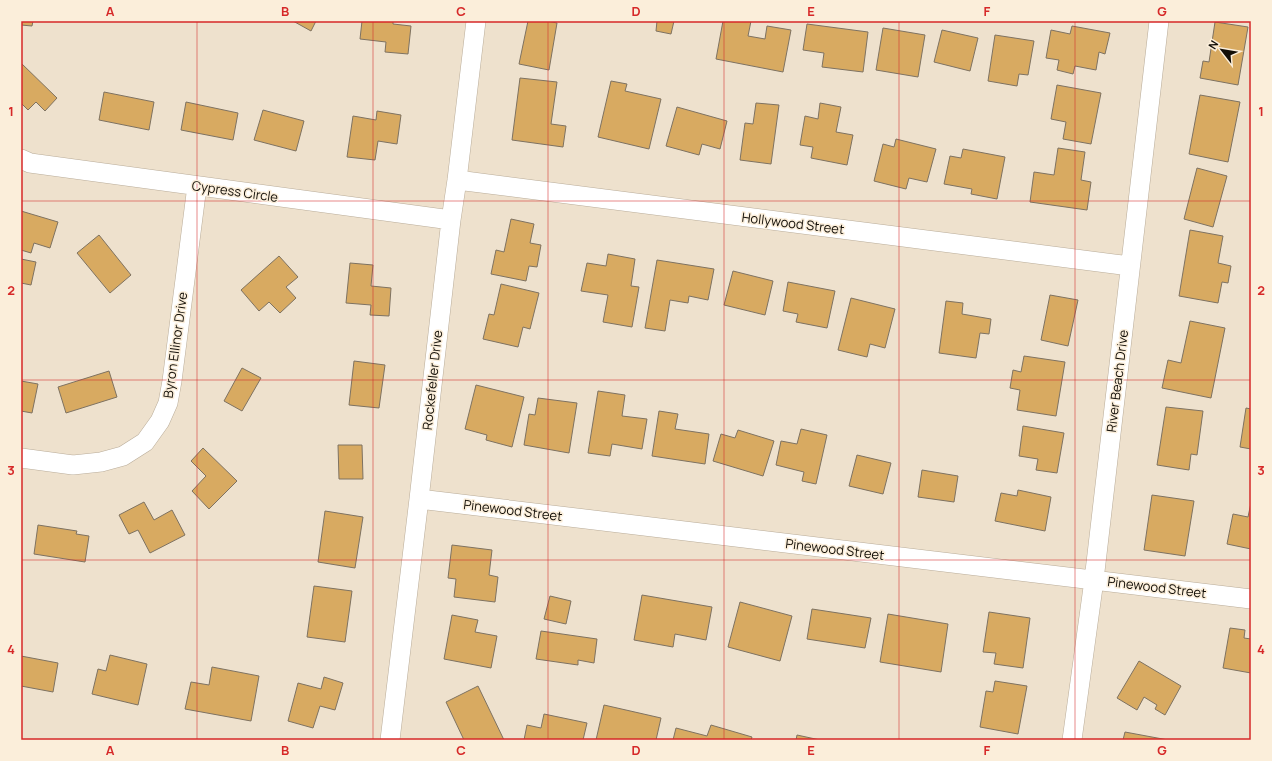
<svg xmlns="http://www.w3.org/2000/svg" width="1272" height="761" viewBox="0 0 1272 761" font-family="Manrope,sans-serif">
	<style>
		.building { fill: #d8aa61; stroke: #7e7261 }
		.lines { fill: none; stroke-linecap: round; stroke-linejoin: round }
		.minor-casing { stroke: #b9ac99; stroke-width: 20 }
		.minor { stroke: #fff; stroke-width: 19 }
		.grid { fill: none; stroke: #d62828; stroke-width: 1; stroke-opacity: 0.55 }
		.labels { text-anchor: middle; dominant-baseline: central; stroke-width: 3; stroke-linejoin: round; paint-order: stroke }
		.street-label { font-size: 13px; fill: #120e07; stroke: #fbeeda }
		.neatline { fill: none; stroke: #d62828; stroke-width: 1.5 }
		.grid-label { font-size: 13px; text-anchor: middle; font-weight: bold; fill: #d62828 }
	</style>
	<rect width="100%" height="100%" fill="#eee1cd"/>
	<!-- building -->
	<path class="building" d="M21,21H33L32,26L21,25Z
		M293,21H316L311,31Z
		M362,21H393V24L411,26L408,54L385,52L386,42L360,39Z
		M528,21H547L557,23L549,70L519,64Z
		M656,21H674L671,34L656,31L657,21Z
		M723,21H751L748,36L765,39L767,26L791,30L783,72L716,59Z
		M1215,22L1248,27L1238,85L1200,78L1203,61L1209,62Z
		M807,24L868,32L863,72L822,67L824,53L803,50Z
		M1072,26L1110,33L1105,54L1099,52L1096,70L1075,66L1073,74L1057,70L1059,60L1046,58L1051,30L1070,34Z
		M883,28L925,35L918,77L876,70Z
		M942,30L978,38L970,71L934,62Z
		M995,35L1034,41L1028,75L1019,74L1017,86L988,81Z
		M21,63L57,98L45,111L36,102L28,110L21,103Z
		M520,78L557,82L551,124L566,126L563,147L512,140Z
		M611,81L627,84L625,91L661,99L649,149L598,137Z
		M1057,85L1101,93L1091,144L1063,139L1066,122L1051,119Z
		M104,92L154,102L149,130L99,120Z
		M1200,95L1240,102L1228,162L1189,154Z
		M186,102L238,113L233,140L181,130Z
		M756,103L779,105L771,164L740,160L745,123L753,124Z
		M820,103L841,107L836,132L853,135L847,165L811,158L813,147L800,145L805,116L818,119Z
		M677,107L727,121L720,149L702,144L699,155L666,146Z
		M263,110L304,121L296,151L254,140Z
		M377,111L401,115L397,144L378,141L375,160L347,157L353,116L376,120Z
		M896,139L936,149L927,182L909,178L906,189L874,181L883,144L894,147Z
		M1058,148L1085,152L1081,180L1091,182L1087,210L1030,202L1034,172L1054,175Z
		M963,149L1005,157L997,199L971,194L972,189L944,184L950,156L961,158Z
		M1197,168L1227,176L1213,227L1184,219Z
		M21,211L58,222L50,248L34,243L31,253L21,250Z
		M511,219L534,224L530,243L541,245L537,267L529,266L526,281L491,274L496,250L504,252Z
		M1190,230L1223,236L1218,263L1231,266L1228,283L1222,282L1218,303L1179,296Z
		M99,235L131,275L110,293L77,253Z
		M608,254L635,259L631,286L639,287L632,327L603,322L608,295L581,291L587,263L606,266Z
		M279,256L298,277L286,287L296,298L280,313L269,302L259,311L241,290Z
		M21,259L36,262L31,285L21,283Z
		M657,260L714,269L708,300L689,296L688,303L670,300L665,331L645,328Z
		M350,263L373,265L371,286L391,288L389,316L370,315L371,305L346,303Z
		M733,271L773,281L765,315L724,305Z
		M788,282L835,291L827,328L796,322L798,314L783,311Z
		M501,284L539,293L530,329L523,327L518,347L483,339L489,314L494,315Z
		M1050,295L1078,300L1068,346L1041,340Z
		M851,298L895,309L885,348L870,344L867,357L838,350Z
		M946,301L963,303L962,314L991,319L989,334L980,333L976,358L939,353Z
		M1190,321L1225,328L1211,398L1162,388L1168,360L1181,363Z
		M1024,356L1065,362L1056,416L1017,410L1020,390L1010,388L1013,370L1021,372Z
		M354,361L385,365L379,408L349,405Z
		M242,368L261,378L242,411L224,401Z
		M109,371L117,397L66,413L58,387Z
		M21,381L38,384L32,413L21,411Z
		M476,385L524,397L512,447L486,440L487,435L465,429Z
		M598,391L625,395L622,416L647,419L642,449L612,444L610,456L588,453Z
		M538,398L577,403L569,453L524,445L529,414L535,415Z
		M1166,407L1203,411L1197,455L1191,454L1189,470L1157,465Z
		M1246,408L1251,409V449L1240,447Z
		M659,411L678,414L675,429L709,434L705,464L652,456Z
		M1023,426L1064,433L1057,473L1036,470L1038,459L1019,456Z
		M801,429L827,435L816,484L802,481L804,472L776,465L781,441L797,444Z
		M738,430L774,441L763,476L713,461L721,434L735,438Z
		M338,445H362L363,479H339Z
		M203,448L237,481L209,509L192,491L206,476L191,461Z
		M857,455L891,463L883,494L849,486Z
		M922,470L958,476L954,502L918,497Z
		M1018,490L1051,497L1045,531L995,521L1001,493L1017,496Z
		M1152,495L1194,501L1185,556L1144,550Z
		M144,502L154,520L172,510L185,535L150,553L138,530L129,534L119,515Z
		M1251,503V549L1227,544L1233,514L1248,517Z
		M325,511L363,517L355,568L318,562Z
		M38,525L77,531L76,534L89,536L85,562L34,554Z
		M452,545L492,550L489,575L498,577L495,602L454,597L456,579L448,578Z
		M314,586L352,591L345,642L307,637Z
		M642,595L712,607L706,640L675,634L673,647L634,640Z
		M550,596L571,601L566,624L544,619Z
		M740,602L792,616L780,661L728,647Z
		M812,609L871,618L865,648L807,639Z
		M989,612L1030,618L1023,668L994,664L996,653L983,652Z
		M888,614L948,624L941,672L880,662Z
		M452,615L478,620L475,632L497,636L491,668L444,659Z
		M1230,628L1245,630L1244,638L1251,639V673L1223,668Z
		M541,631L597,639L594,663L578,660V665L536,659Z
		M110,655L147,664L138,705L92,694L98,669L106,671Z
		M21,656L58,663L53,692L21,686Z
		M1139,661L1181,686L1165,715L1155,709L1157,705L1144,697L1137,710L1117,698Z
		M212,667L259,676L251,721L185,709L191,682L209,685Z
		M324,677L343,683L335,710L320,706L313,728L288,721L298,683L321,689Z
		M995,681L1027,686L1018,734L980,727L986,691L993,692Z
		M478,686L504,740H464L446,702Z
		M604,705L661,718L656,740H596Z
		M544,714L587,723L583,740H524L527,725L541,728Z
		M711,725L752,737L751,740H673L676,728L707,736Z
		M1125,732L1168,740H1123Z
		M797,735L820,740H796Z"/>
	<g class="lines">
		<defs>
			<path id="minor" d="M21,159L30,163L451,220
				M457,180L1130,266
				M21,458L73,465L101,462L123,456L145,442L160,421L168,403L172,381L197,186
				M419,499L1251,599
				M390,740L419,499L451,220L457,180L476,21
				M1072,740L1094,580L1159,21"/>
		</defs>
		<!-- minor casing -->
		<use href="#minor" class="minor-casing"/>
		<!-- minor -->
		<use href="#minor" class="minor"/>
	</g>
	<!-- grid -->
	<path class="grid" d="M197,21V740M373,21V740M548,21V740M724,21V740M899,21V740M1075,21V740M21,201H1251M21,380H1251M21,560H1251"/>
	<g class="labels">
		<!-- street labels -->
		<g class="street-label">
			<text transform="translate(235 191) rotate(8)">Cypress Circle</text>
			<text transform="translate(793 223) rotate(7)">Hollywood Street</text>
			<text transform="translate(175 345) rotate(-82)">Byron Ellinor Drive</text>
			<text transform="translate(432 380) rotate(-84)">Rockefeller Drive</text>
			<text transform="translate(1117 381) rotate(-83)">River Beach Drive</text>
			<text transform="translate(513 510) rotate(7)">Pinewood Street</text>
			<text transform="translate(835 549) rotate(7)">Pinewood Street</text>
			<text transform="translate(1157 587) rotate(7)">Pinewood Street</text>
		</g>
	</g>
	<!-- border -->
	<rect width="1272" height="761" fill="none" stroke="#fbeeda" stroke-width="44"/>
	<!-- north arrow -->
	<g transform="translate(1222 50) rotate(301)" stroke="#fbeeda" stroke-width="3" paint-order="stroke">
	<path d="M0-3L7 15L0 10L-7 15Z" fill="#120e07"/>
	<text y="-6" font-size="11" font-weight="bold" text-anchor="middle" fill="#120e07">N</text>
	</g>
	<rect x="22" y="22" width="1228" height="717" class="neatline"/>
	<g class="grid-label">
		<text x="110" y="16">A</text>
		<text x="285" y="16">B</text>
		<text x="461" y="16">C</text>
		<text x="636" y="16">D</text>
		<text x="811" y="16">E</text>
		<text x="987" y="16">F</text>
		<text x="1162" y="16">G</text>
		<text x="11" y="116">1</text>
		<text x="1261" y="116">1</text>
		<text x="11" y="295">2</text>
		<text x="1261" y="295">2</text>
		<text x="11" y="475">3</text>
		<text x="1261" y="475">3</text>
		<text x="11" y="654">4</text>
		<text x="1261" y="654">4</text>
		<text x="110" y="755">A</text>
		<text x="285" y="755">B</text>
		<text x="461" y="755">C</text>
		<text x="636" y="755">D</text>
		<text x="811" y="755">E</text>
		<text x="987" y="755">F</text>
		<text x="1162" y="755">G</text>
	</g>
</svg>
